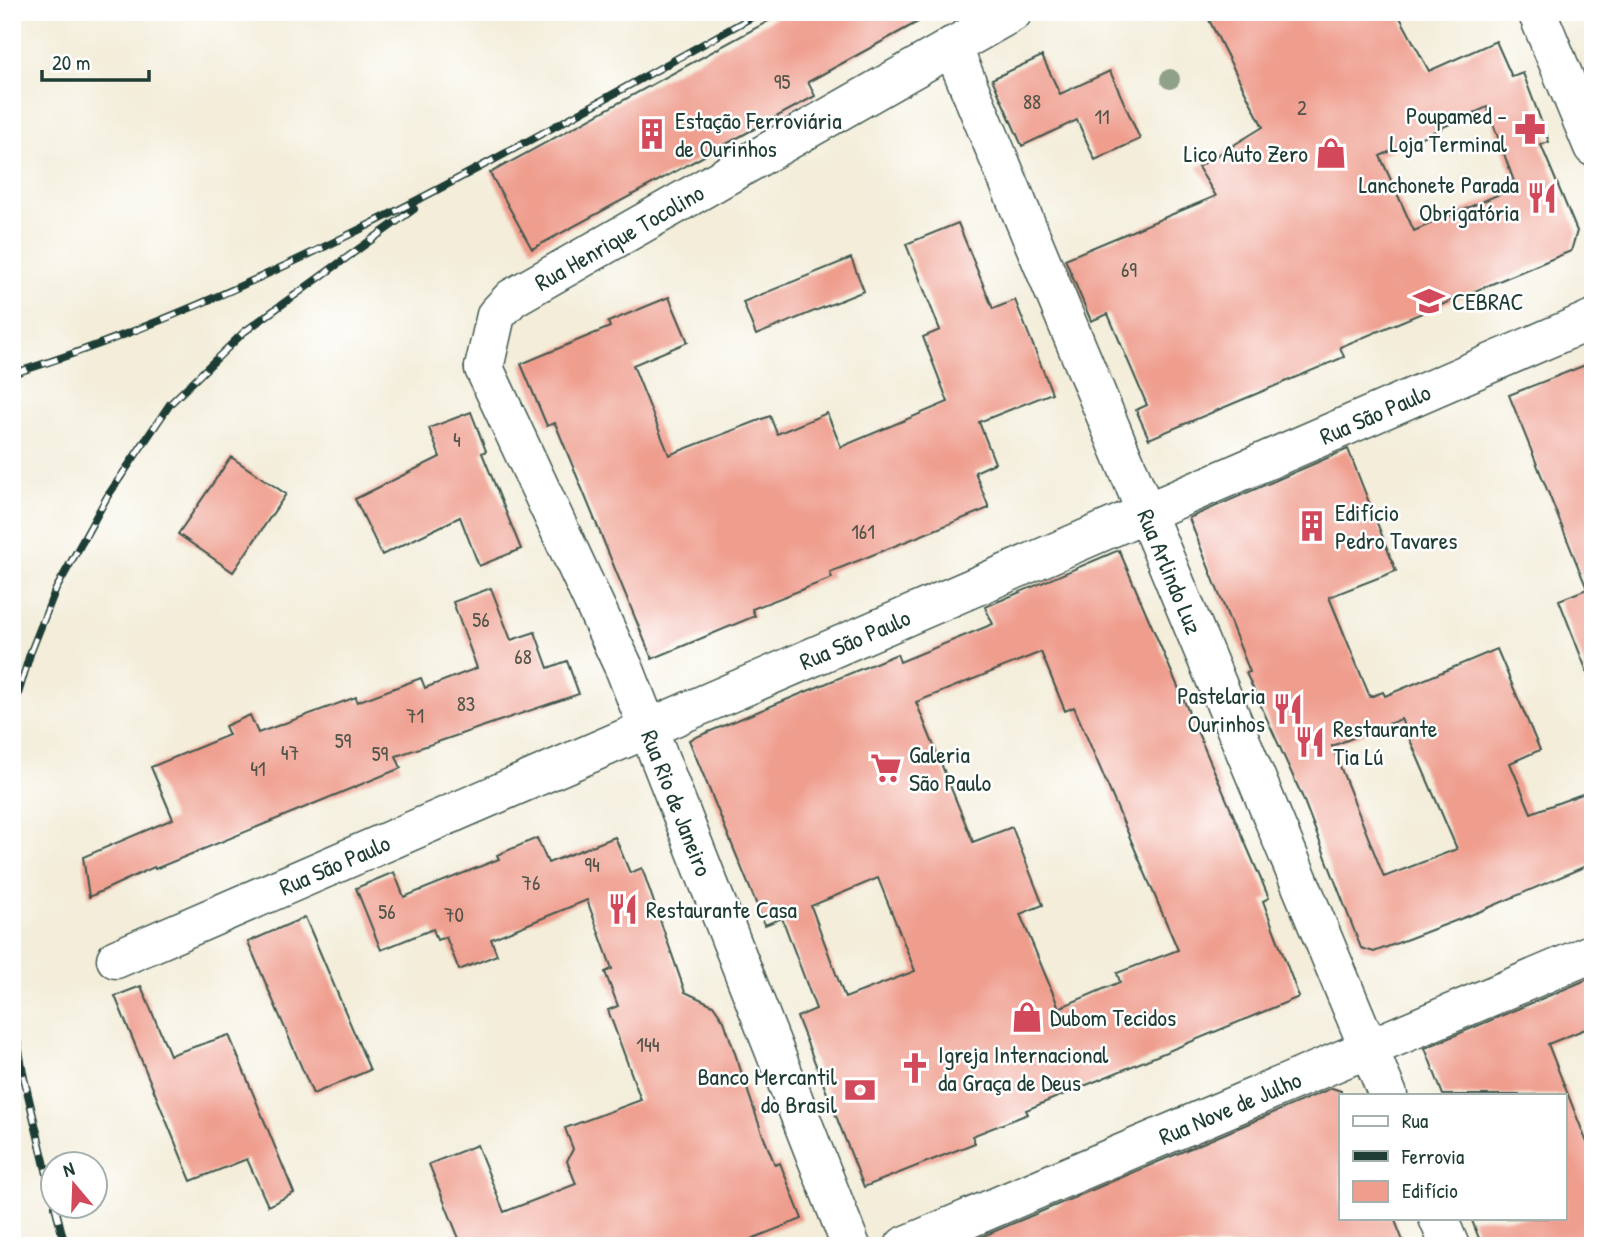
<svg xmlns="http://www.w3.org/2000/svg" width="1605" height="1258" viewBox="0 0 1605 1258" font-family="'Patrick Hand',sans-serif">
	<style>
		.building { fill: #ef9e8e; fill-rule: evenodd }
		.lines { fill: none; stroke-linecap: round; stroke-linejoin: round }
		.minor-casing { stroke: #3f574d; stroke-width: 41 }
		.minor { stroke: #fff; stroke-width: 38 }
		.rail-casing { stroke: #1f3d34; stroke-width: 8 }
		.rail { stroke: #fff; stroke-width: 5; stroke-dasharray: 16; stroke-linecap: butt }
		.tree { fill: #90a189 }
		.labels { text-anchor: middle; dominant-baseline: central; stroke-width: 5; stroke-linejoin: round; paint-order: stroke }
		.number-label { font-size: 21px; fill: #53554a }
		.poi-label { font-size: 24px; fill: #1f3d34; stroke: #fff; text-anchor: start }
		.street-label { font-size: 24px; fill: #1f3d34; stroke: #fff }
	</style>
	<rect width="100%" height="100%" fill="#fff"/>
	<filter id="ink" filterUnits="userSpaceOnUse"><feTurbulence type="fractalNoise" baseFrequency=".0143" numOctaves="2"/><feDisplacementMap in="SourceGraphic" scale="14" xChannelSelector="R" yChannelSelector="G"/><feConvolveMatrix kernelMatrix="1 2 1 2 8 2 1 2 1" color-interpolation-filters="sRGB"/></filter>
	<filter id="wash" filterUnits="userSpaceOnUse"><feTurbulence type="fractalNoise" baseFrequency=".00686" numOctaves="4" result="noise"/><feDisplacementMap in="SourceGraphic" scale="28" xChannelSelector="R" yChannelSelector="G"/><feGaussianBlur stdDeviation="1.57" result="paint"/><feColorMatrix in="noise" values="0 0 0 0 0 0 0 0 0 0 0 0 0 0 0 0 0 1.4 0 .05"/><feComposite in="paint" operator="in"/></filter>
	<g filter="url(#wash)">
		<rect width="100%" height="100%" fill="#f3edd9"/>
		<g id="blocks">
			<!-- building -->
			<path class="building" d="M785,12H936L808,82L815,96L532,249L490,173Z
				M1205,12H1397L1429,71L1496,41L1512,77L1523,73L1549,142L1541,145L1577,231L1571,251L1340,347L1344,357L1149,439L1136,410L1147,405L1108,314L1091,321L1065,259L1216,196L1198,167L1263,127ZM1487,107L1516,187L1414,231L1380,156Z
				M1042,56L1060,94L1110,71L1140,139L1095,160L1077,120L1022,146L992,79Z
				M958,223L993,309L1015,300L1052,393L979,422L995,463L975,472L989,508L830,572L832,578L752,609L755,616L652,659L555,423L547,426L521,364L610,327L608,322L669,297L688,342L633,365L669,455L770,416L777,434L827,413L841,447L948,402L923,337L940,330L906,244Z
				M851,258L864,291L756,335L743,302Z
				M1593,362V681L1591,682L1559,600L1587,589L1509,395Z
				M471,412L486,451L482,453L521,549L479,566L460,517L382,555L355,499L440,457L429,428Z
				M1348,449L1396,571L1329,597L1370,697L1383,692L1385,696L1497,649L1540,750L1510,763L1531,813L1593,790V863L1481,911L1374,952L1361,948L1302,796L1246,673L1250,672L1189,518ZM1401,719L1457,849L1384,877L1332,746Z
				M231,457L286,494L233,572L178,534Z
				M1119,550L1269,898L1263,901L1299,997L1026,1110L1028,1114L972,1136L975,1143L864,1187L797,1017L816,1009L782,918L765,925L689,740L897,654L900,662L993,624L985,607ZM1041,652L1065,711L1074,707L1178,950L1117,973L1120,982L1059,1008L1020,914L1043,905L1012,827L973,842L916,702ZM878,878L915,971L845,998L811,906Z
				M491,588L511,640L535,632L548,668L567,661L579,694L396,756L401,768L155,869L154,867L89,897L83,857L173,819L151,767L229,735L225,726L250,715L258,733L356,697L357,702L421,678L425,688L477,668L453,602Z
				M615,837L630,873L642,868L685,992L713,1005L724,1021L762,1133L775,1165L780,1163L802,1219L733,1246H462L429,1164L477,1145L504,1212L576,1184L567,1161L573,1149L565,1128L641,1100L608,1010L618,1006L605,972L612,969L587,900L491,939L497,955L459,970L446,937L437,940L433,929L381,950L356,888L394,872L404,897L499,859L497,855L537,838L548,863Z
				M305,917L370,1070L313,1094L248,942Z
				M1593,977V1026L1548,1044L1593,1158V1246H1482L1471,1218H1565V1095H1443L1425,1048Z
				M141,986L170,1055L229,1035L294,1193L268,1206L247,1159L191,1181L115,996Z
				M1332,1088L1341,1091V1218H1394L1405,1246H960Z"/>
		</g>
	</g>
	<g filter="url(#ink)">
		<use href="#blocks" fill-opacity="0" stroke="#3f574d" stroke-width="2"/>
		<g class="lines">
			<defs>
				<g id="minor">
					<path d="M1537,12L1593,147"/>
					<path id="s1" d="M952,46L1388,1095"/>
					<path id="s2" d="M484,368L625,670L851,1246"/>
					<path id="s3" d="M484,368L496,315L512,298L1013,12"/>
					<path id="s4" d="M116,959L1593,319"/>
					<path d="M1438,1218L1450,1246"/>
					<path id="s5" d="M904,1246L1593,953"/>
				</g>
			</defs>
			<!-- minor casing -->
			<use href="#minor" class="minor-casing"/>
			<!-- minor -->
			<use href="#minor" class="minor"/>
			<defs>
				<path id="rail" d="M12,374C272,293 523,143 761,12
					M12,714L30,654L55,591L107,497L170,404L244,332L414,209
					M12,1012L24,1078L52,1195
					M55,1206L65,1246"/>
			</defs>
			<!-- rail casing -->
			<use href="#rail" class="rail-casing"/>
			<!-- rail -->
			<use href="#rail" class="rail"/>
		</g>
		<!-- trees -->
		<circle class="tree" cx="1170" cy="79" r="10"/>
	</g>
	<!-- icons -->
	<defs>
		<symbol id="pharmacy-bare" viewBox="-9 -9 18 18"><path d="M-2-6h4v4h4v4h-4v4h-4v-4h-4v-4h4Z" fill="#d1495b" stroke="#fff" stroke-width="2.5" paint-order="stroke"/></symbol>
		<symbol id="building-bare" viewBox="-9 -9 18 18"><path d="M-4-6H4V6H1V3H-1V6H-4ZM-2.5-4.3h1.7v1.8h-1.7ZM.8-4.3h1.7v1.8H.8ZM-2.5-1h1.7V.8h-1.7ZM.8-1h1.7V.8H.8Z" fill="#d1495b" stroke="#fff" stroke-width="2.5" paint-order="stroke"/></symbol>
		<symbol id="shop-bare" viewBox="-9 -9 18 18"><path d="M-5-2.5h2.3a2.7 3.5 0 0 1 5.4 0H5L5.5 6h-11ZM-1.5-2.5h3a1.5 2.3 0 0 0-3 0Z" fill="#d1495b" stroke="#fff" stroke-width="2.5" paint-order="stroke"/></symbol>
		<symbol id="restaurant-bare" viewBox="-9 -9 18 18"><path d="M-5-6h1v4h1v-4h1v4h1v-4h1v5L-1.5 .5V6h-2V.5L-5-1ZM5-6V6H3V1.5H1.5Q1.5-4 5-6Z" fill="#d1495b" stroke="#fff" stroke-width="2.5" paint-order="stroke"/></symbol>
		<symbol id="school-bare" viewBox="-9 -9 18 18"><path d="M0-5L7-2L0 1L-7-2ZM-4 1L0 2.5L4 1V4Q0 6-4 4Z" fill="#d1495b" stroke="#fff" stroke-width="2.5" paint-order="stroke"/></symbol>
		<symbol id="supermarket-bare" viewBox="-9 -9 18 18"><path d="M-6-5.5h2.5l.6 2H6L4.5 2H-2.5L-4.4-4H-6ZM-1.5 3.2a1.3 1.3 0 1 0 .1 0ZM3 3.2a1.3 1.3 0 1 0 .1 0Z" fill="#d1495b" stroke="#fff" stroke-width="2.5" paint-order="stroke"/></symbol>
		<symbol id="church-bare" viewBox="-9 -9 18 18"><path d="M-1.2-6h2.4v3.5h3.3v2.4h-3.3V6h-2.4V-.1h-3.3v-2.4h3.3Z" fill="#d1495b" stroke="#fff" stroke-width="2.5" paint-order="stroke"/></symbol>
		<symbol id="bank-bare" viewBox="-9 -9 18 18"><path d="M-6-4H6V4H-6ZM0-2.3a2.3 2.3 0 1 0 0 4.6a2.3 2.3 0 1 0 0-4.6Z" fill="#d1495b" stroke="#fff" stroke-width="2.5" paint-order="stroke"/></symbol>
	</defs>
	<g fill-rule="evenodd">
		<use href="#pharmacy-bare" x="1508" y="107" width="44" height="44"/>
		<use href="#building-bare" x="630" y="112" width="44" height="44"/>
		<use href="#shop-bare" x="1309" y="131" width="44" height="44"/>
		<use href="#restaurant-bare" x="1520" y="176" width="44" height="44"/>
		<use href="#school-bare" x="1407" y="279" width="44" height="44"/>
		<use href="#building-bare" x="1290" y="504" width="44" height="44"/>
		<use href="#restaurant-bare" x="1266" y="687" width="44" height="44"/>
		<use href="#restaurant-bare" x="1288" y="720" width="44" height="44"/>
		<use href="#supermarket-bare" x="864" y="746" width="44" height="44"/>
		<use href="#restaurant-bare" x="601" y="887" width="44" height="44"/>
		<use href="#shop-bare" x="1005" y="995" width="44" height="44"/>
		<use href="#church-bare" x="893" y="1046" width="44" height="44"/>
		<use href="#bank-bare" x="838" y="1068" width="44" height="44"/>
	</g>
	<g class="labels">
		<!-- number labels -->
		<g class="number-label">
			<text x="782" y="81">95</text>
			<text x="1032" y="101">88</text>
			<text x="1302" y="107">2</text>
			<text x="1102" y="116">11</text>
			<text x="1129" y="269">69</text>
			<text x="457" y="439">4</text>
			<text x="863" y="531">161</text>
			<text x="481" y="619">56</text>
			<text x="523" y="656">68</text>
			<text x="466" y="703">83</text>
			<text x="415" y="715">71</text>
			<text x="343" y="740">59</text>
			<text x="290" y="752">47</text>
			<text x="380" y="753">59</text>
			<text x="258" y="768">41</text>
			<text x="592" y="864">94</text>
			<text x="531" y="882">76</text>
			<text x="387" y="911">56</text>
			<text x="454" y="914">70</text>
			<text x="648" y="1044">144</text>
		</g>
		<!-- poi labels -->
		<g class="poi-label">
			<text x="1507" y="115" text-anchor="end">Poupamed -<tspan x="1507" dy="28">Loja Terminal</tspan></text>
			<text x="675" y="120">Estação Ferroviária<tspan x="675" dy="28">de Ourinhos</tspan></text>
			<text x="1308" y="153" text-anchor="end">Lico Auto Zero</text>
			<text x="1519" y="184" text-anchor="end">Lanchonete Parada<tspan x="1519" dy="28">Obrigatória</tspan></text>
			<text x="1452" y="301">CEBRAC</text>
			<text x="1335" y="512">Edifício<tspan x="1335" dy="28">Pedro Tavares</tspan></text>
			<text x="1265" y="695" text-anchor="end">Pastelaria<tspan x="1265" dy="28">Ourinhos</tspan></text>
			<text x="1333" y="728">Restaurante<tspan x="1333" dy="28">Tia Lú</tspan></text>
			<text x="909" y="754">Galeria<tspan x="909" dy="28">São Paulo</tspan></text>
			<text x="646" y="909">Restaurante Casa</text>
			<text x="1050" y="1017">Dubom Tecidos</text>
			<text x="938" y="1054">Igreja Internacional<tspan x="938" dy="28">da Graça de Deus</tspan></text>
			<text x="837" y="1076" text-anchor="end">Banco Mercantil<tspan x="837" dy="28">do Brasil</tspan></text>
		</g>
		<!-- street labels -->
		<g class="street-label">
			<text stroke="none"><textPath href="#s3" startOffset="201">Rua Henrique Tocolino</textPath></text>
			<text stroke="none"><textPath href="#s4" startOffset="1372">Rua São Paulo</textPath></text>
			<text stroke="none"><textPath href="#s1" startOffset="569">Rua Arlindo Luz</textPath></text>
			<text stroke="none"><textPath href="#s4" startOffset="805">Rua São Paulo</textPath></text>
			<text stroke="none"><textPath href="#s2" startOffset="476">Rua Rio de Janeiro</textPath></text>
			<text stroke="none"><textPath href="#s4" startOffset="238">Rua São Paulo</textPath></text>
			<text stroke="none"><textPath href="#s5" startOffset="354">Rua Nove de Julho</textPath></text>
		</g>
	</g>
	<!-- margin -->
	<rect width="1605" height="1258" fill="none" stroke="#fff" stroke-width="42"/>
	<!-- legend -->
	<rect x="1339" y="1094" width="228" height="126" fill="#ffffff" stroke="#a5b1ae" stroke-width="2"/>
	<rect x="1353" y="1116" width="35" height="10" fill="#ffffff" stroke="#a5b1ae" stroke-width="2"/>
	<text x="1402" y="1128" font-size="21" fill="#1f3d34">Rua</text>
	<rect x="1353" y="1151" width="35" height="10" fill="#1f3d34" stroke="#a5b1ae" stroke-width="2"/>
	<text x="1402" y="1164" font-size="21" fill="#1f3d34">Ferrovia</text>
	<rect x="1353" y="1181" width="35" height="21" fill="#ef9e8e" stroke="#a5b1ae" stroke-width="2"/>
	<text x="1402" y="1198" font-size="21" fill="#1f3d34">Edifício</text>
	<!-- north arrow -->
	<g transform="translate(74 1185) rotate(341)"><circle r="33" fill="#ffffff" stroke="#a5b1ae" stroke-width="2"/>
	<path d="M0-5L12 26L0 18L-12 26Z" fill="#d1495b"/>
	<text y="-10" font-size="19" font-weight="bold" text-anchor="middle" fill="#1f3d34">N</text>
	</g>
	<!-- scale -->
	<path d="M42 70v10h107v-10" fill="none" stroke="#1f3d34" stroke-width="3.5"/>
	<text x="52" y="70" font-size="21" fill="#1f3d34" stroke="#ffffff" stroke-width="5" paint-order="stroke">20 m</text>
</svg>
